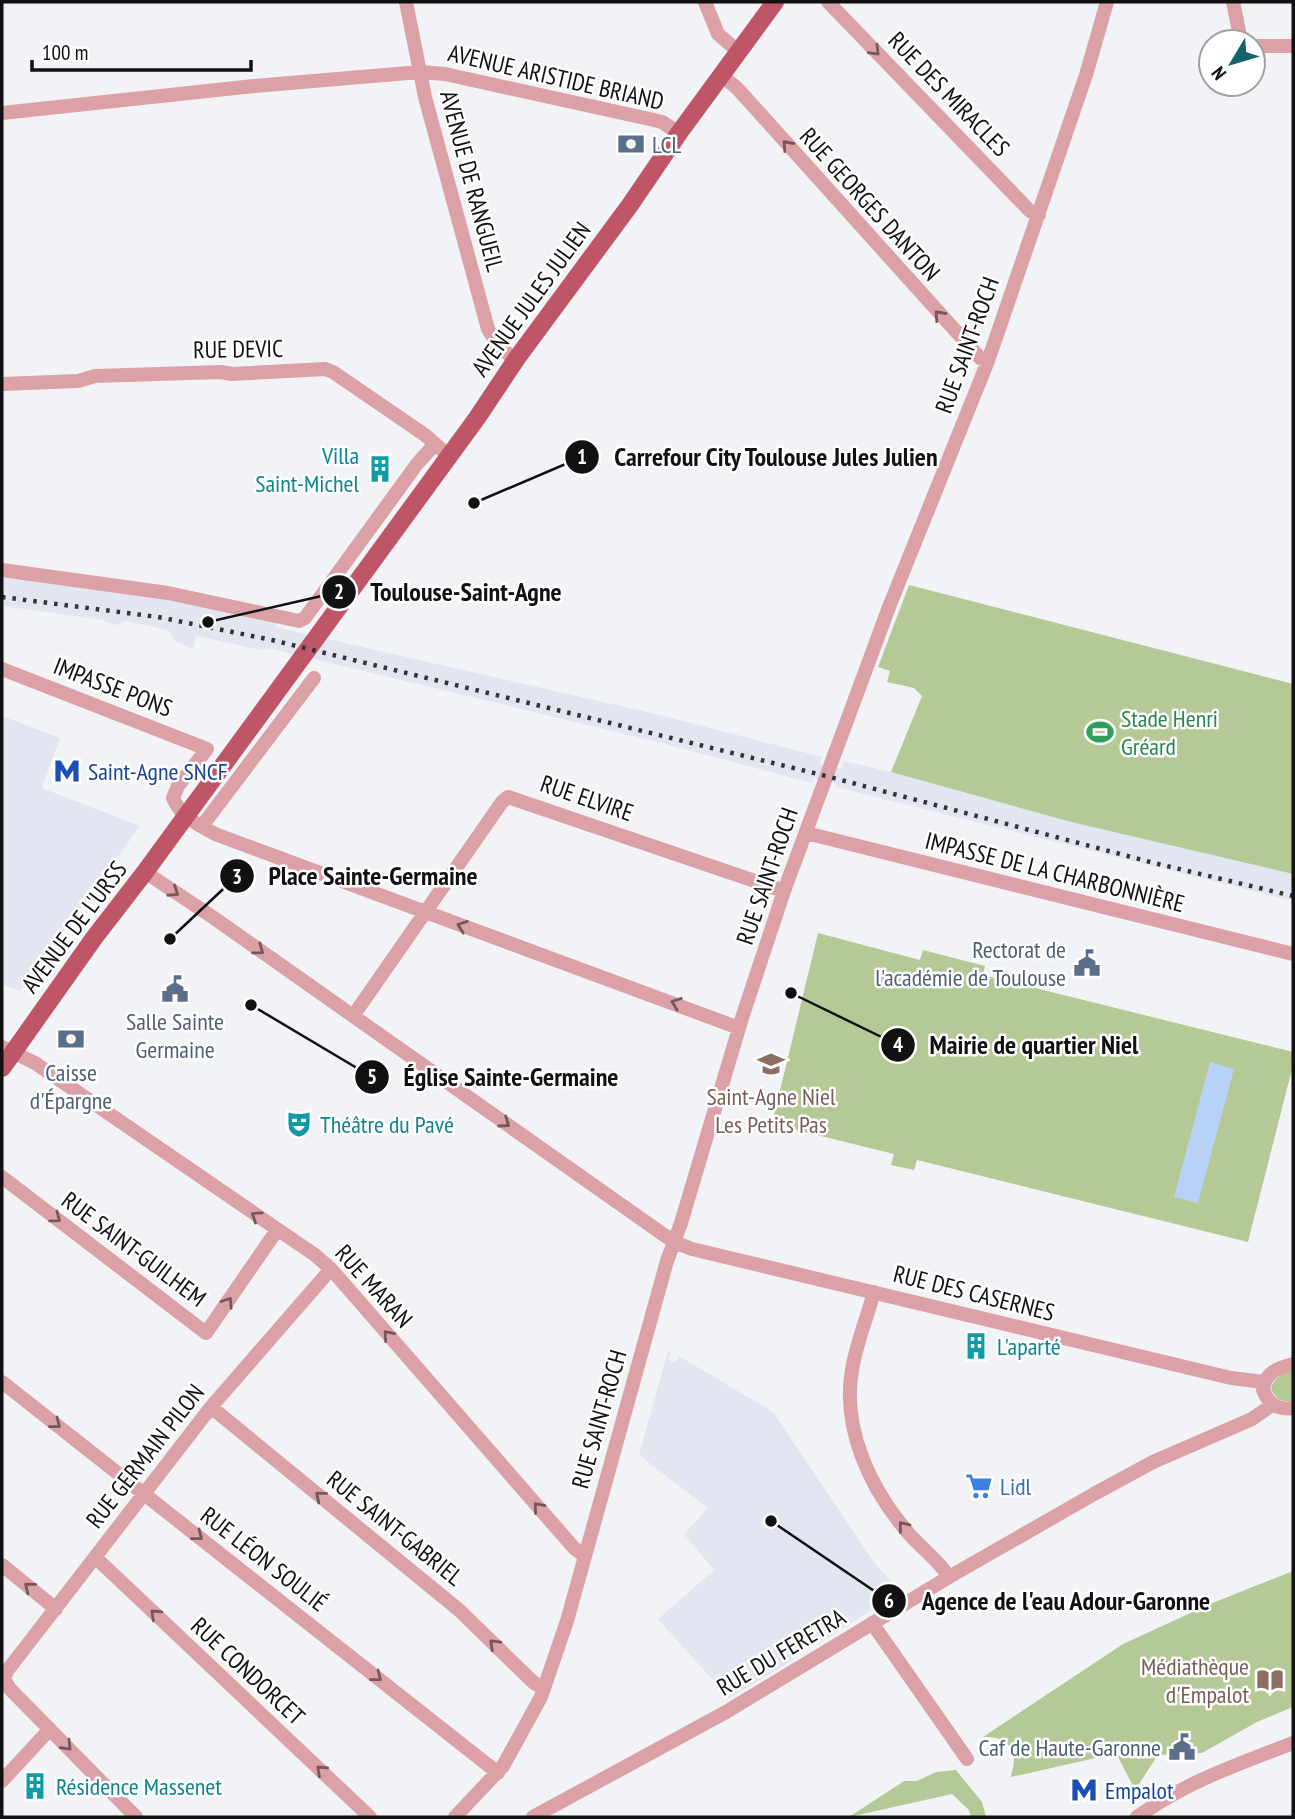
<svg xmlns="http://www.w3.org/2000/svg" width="1295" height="1819" viewBox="0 0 1295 1819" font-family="'PT Sans Narrow',sans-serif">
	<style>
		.built { fill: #e2e6f0 }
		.green { fill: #b4c995 }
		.water { fill: #b7d1f7 }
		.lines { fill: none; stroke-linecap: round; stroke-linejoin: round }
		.minor { stroke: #dca0a7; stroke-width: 14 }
		.major { stroke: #bf5667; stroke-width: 18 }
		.rail { stroke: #343436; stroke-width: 4.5; stroke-dasharray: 3.5 7; stroke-linecap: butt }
		.oneway { stroke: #76585c }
		.labels { text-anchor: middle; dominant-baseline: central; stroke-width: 5; stroke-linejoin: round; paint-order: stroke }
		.street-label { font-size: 24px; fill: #111112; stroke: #fff }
		.service-label { font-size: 24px; fill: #4e5e75; stroke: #fff; text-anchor: end }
		.culture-label { font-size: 24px; fill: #0d838f; stroke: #fff; text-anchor: start }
		.leisure-label { font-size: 24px; fill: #27864d; stroke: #fff; text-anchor: start }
		.transit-label { font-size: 24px; fill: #164399; stroke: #fff; text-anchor: start }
		.education-label { font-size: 24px; fill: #785e54; stroke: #fff }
		.shop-label { font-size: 24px; fill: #366cbe; stroke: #fff; text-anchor: start }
		.leader { fill: none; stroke: #111112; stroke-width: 2.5 }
		.callout-dot { fill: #111112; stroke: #fff; stroke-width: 2.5 }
		.mark-label { font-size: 21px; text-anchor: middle; font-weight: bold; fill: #fff }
		.callout-label { font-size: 26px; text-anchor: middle; font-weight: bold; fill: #111112; stroke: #fff; stroke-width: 5; stroke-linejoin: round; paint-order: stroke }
	</style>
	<rect width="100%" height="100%" fill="#f2f3f6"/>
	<!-- built -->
	<path class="built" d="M2,578L126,591L276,621L275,627L664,716L822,757L820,764L842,769L844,761L891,772L1071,822L1293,874V901L836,787L837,784L814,778L812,783L646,739L269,648L262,650L196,636L193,649L175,641L168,630L125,621L117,625L105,622V620L2,606Z
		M2,716L60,738L42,788L140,826L20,991L2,984Z
		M668,1351L671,1352L669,1360L675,1363L679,1356L773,1412L873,1561L900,1592L818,1644L813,1637L794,1649L793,1660L729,1698L658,1619L714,1570L684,1534L708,1508L639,1455Z"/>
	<!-- green -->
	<path class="green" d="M909,585L1293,684V874L1071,822L891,772L922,696L914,688L887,682L890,671L878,667Z
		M818,933L920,960L923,950L985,966L983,975L1293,1052V1065L1248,1242L917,1160L914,1170L891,1165L894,1154L772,1124Z
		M1293,1368V1402L1278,1400L1271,1390C1273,1377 1283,1374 1293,1368Z
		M1293,1571V1707L1257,1722L1202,1753L1158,1755L1135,1790L1115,1751L1100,1757L1011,1777C1011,1773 1014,1767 1014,1762C1014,1742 999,1736 983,1737L1123,1644L1210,1604Z
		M956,1770L982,1802L986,1817H971L969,1810L952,1794L849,1817L904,1781H917L936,1772Z"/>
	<!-- water -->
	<path class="water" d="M1210,1062L1234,1069L1198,1203L1174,1197Z"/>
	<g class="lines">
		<!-- minor -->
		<path class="minor" d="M406,2L425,97L488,329L497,344L515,360
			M705,2L718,34L739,52
			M828,2L1030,211L1039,215
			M1233,2L1240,36L1245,42
			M1253,46H1293
			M721,75L737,88L980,358L988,361
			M2,113L254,86L420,72L445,74L654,120L662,122L679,133
			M2,384L78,381L95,376L221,372L232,374L325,369L333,372L425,435L442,450
			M2,570L168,593L299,621L305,618L417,464L435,444
			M2,669L207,749L178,786L173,798C181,817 197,824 215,834L739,1028
			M202,826L314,678
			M806,833L1293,954
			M145,872L214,918L674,1242L692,1249L1231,1378L1264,1382
			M353,1016L502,802L508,797L784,891
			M2,1047L35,1063L315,1255L331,1269L574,1548L585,1556
			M2,1177L206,1333L277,1230
			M874,1292C867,1318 856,1344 852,1370C842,1427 869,1486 905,1529C918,1546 937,1558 949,1577
			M1293,1364C1278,1368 1265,1372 1263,1390C1269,1405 1277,1410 1293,1408
			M2,1382L498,1773
			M211,1407L459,1610L533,1682L544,1689
			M95,1557L370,1817
			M2,1565L56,1609
			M872,1623L967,1759
			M2,1781L50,1729
			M136,1817L10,1689L4,1679L7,1671L211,1407L331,1269
			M455,1817L503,1766L541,1697L567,1621L667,1261L681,1223L742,1018L784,891L889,607L988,361L1086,75L1107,2
			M533,1817L726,1712L949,1577L1094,1494L1153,1462L1252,1419L1272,1405
			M1137,1817C1188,1781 1236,1765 1293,1743"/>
		<!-- major -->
		<path class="major" d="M2,1068L94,938L145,872L477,418L517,358L630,205L679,133L775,2"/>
		<!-- rail -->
		<path class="rail" d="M2,597L158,617L272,640L826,776L1154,863L1293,896"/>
	</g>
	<!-- one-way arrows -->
	<defs><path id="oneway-chevron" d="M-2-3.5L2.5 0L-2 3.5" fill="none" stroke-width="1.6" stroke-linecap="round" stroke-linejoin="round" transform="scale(1.75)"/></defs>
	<g class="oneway">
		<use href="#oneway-chevron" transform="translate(875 51) rotate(46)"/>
		<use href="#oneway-chevron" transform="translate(787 145) rotate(-132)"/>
		<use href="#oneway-chevron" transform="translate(939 315) rotate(-132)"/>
		<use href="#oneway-chevron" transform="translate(174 892) rotate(33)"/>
		<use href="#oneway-chevron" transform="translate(462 926) rotate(-160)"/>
		<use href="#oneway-chevron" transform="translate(259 950) rotate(36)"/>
		<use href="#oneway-chevron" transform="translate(676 1003) rotate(-160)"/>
		<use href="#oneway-chevron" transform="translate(505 1123) rotate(35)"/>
		<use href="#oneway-chevron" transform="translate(256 1216) rotate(-146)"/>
		<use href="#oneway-chevron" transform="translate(56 1218) rotate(37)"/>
		<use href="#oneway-chevron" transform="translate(228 1302) rotate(-56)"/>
		<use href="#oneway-chevron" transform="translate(388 1335) rotate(-131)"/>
		<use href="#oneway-chevron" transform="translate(56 1424) rotate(38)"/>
		<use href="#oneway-chevron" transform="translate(320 1496) rotate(-141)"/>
		<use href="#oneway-chevron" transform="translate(538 1507) rotate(-131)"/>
		<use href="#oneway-chevron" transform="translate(903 1526) rotate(-129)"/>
		<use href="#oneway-chevron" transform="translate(198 1536) rotate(38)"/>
		<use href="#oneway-chevron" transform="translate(29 1587) rotate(-141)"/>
		<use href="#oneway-chevron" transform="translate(155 1614) rotate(-137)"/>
		<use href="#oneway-chevron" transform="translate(494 1644) rotate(-136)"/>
		<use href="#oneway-chevron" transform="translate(377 1677) rotate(38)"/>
		<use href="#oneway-chevron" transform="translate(67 1746) rotate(46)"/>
		<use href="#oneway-chevron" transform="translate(321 1770) rotate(-137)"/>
	</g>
	<!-- icons -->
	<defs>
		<symbol id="bank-bare" viewBox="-9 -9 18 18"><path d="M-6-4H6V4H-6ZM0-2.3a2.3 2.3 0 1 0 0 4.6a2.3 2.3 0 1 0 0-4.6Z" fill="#5c6f8a" stroke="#fff" stroke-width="2.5" paint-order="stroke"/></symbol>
		<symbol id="building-bare" viewBox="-9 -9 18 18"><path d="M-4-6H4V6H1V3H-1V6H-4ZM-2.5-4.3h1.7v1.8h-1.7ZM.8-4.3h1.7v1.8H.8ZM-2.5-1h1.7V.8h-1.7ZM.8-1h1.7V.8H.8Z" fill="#0f9aa8" stroke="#fff" stroke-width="2.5" paint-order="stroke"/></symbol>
		<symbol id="stadium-bare" viewBox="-9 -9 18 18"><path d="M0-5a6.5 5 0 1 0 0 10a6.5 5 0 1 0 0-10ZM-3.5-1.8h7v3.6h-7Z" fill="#2e9e5b" stroke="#fff" stroke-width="2.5" paint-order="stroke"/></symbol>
		<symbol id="metro-bare" viewBox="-9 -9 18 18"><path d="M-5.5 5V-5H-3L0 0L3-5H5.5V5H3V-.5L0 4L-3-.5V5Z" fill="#1a4fb4" stroke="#fff" stroke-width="2.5" paint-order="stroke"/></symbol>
		<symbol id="civic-bare" viewBox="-9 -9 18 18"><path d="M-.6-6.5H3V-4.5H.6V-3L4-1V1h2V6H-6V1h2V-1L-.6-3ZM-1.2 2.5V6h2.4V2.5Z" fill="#5c6f8a" stroke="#fff" stroke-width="2.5" paint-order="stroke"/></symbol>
		<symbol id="school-bare" viewBox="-9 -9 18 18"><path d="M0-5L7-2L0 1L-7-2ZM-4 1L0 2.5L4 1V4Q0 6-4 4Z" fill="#8d6e63" stroke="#fff" stroke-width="2.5" paint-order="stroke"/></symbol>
		<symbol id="theatre-bare" viewBox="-9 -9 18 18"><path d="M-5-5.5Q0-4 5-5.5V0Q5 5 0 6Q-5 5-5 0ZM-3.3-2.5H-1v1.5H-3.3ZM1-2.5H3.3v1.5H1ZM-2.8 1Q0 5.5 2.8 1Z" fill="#0f9aa8" stroke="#fff" stroke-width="2.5" paint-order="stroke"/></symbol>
		<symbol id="supermarket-bare" viewBox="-9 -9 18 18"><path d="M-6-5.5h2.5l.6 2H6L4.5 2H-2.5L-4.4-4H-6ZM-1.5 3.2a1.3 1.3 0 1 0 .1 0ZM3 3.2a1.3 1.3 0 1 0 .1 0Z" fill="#3f7fe0" stroke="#fff" stroke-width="2.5" paint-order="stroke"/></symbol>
		<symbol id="library-bare" viewBox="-9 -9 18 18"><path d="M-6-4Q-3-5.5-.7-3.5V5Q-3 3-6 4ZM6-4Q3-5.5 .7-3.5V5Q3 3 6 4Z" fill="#8d6e63" stroke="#fff" stroke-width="2.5" paint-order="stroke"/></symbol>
	</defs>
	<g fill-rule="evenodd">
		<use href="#bank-bare" x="612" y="125" width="38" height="38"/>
		<use href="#building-bare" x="361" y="450" width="38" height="38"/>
		<use href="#stadium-bare" x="1081" y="713" width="38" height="38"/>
		<use href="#metro-bare" x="48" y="752" width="38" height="38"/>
		<use href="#civic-bare" x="1068" y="944" width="38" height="38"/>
		<use href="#civic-bare" x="156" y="970" width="38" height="38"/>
		<use href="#bank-bare" x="52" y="1020" width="38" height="38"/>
		<use href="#school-bare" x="752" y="1045" width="38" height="38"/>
		<use href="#theatre-bare" x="280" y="1105" width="38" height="38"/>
		<use href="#building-bare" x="957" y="1327" width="38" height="38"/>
		<use href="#supermarket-bare" x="960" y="1467" width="38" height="38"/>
		<use href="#library-bare" x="1251" y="1661" width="38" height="38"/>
		<use href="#civic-bare" x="1163" y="1728" width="38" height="38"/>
		<use href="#building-bare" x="16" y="1767" width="38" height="38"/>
		<use href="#metro-bare" x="1065" y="1771" width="38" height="38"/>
	</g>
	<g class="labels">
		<!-- street labels -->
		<g class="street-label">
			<text transform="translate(556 77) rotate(13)">AVENUE ARISTIDE BRIAND</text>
			<text transform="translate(949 94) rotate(46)">RUE DES MIRACLES</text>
			<text transform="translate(472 181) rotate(75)">AVENUE DE RANGUEIL</text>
			<text transform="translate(870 204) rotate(48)">RUE GEORGES DANTON</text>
			<text transform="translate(531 299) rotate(-54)">AVENUE JULES JULIEN</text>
			<text transform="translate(967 345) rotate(-70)">RUE SAINT-ROCH</text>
			<text transform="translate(238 349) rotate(-1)">RUE DEVIC</text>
			<text transform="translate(113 687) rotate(21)">IMPASSE PONS</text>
			<text transform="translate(587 798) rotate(19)">RUE ELVIRE</text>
			<text transform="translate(1055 872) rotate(14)">IMPASSE DE LA CHARBONNIÈRE</text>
			<text transform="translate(767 876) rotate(-71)">RUE SAINT-ROCH</text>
			<text transform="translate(74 927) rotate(-53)">AVENUE DE L'URSS</text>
			<text transform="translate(134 1249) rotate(37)">RUE SAINT-GUILHEM</text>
			<text transform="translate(374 1286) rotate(48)">RUE MARAN</text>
			<text transform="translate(974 1293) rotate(14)">RUE DES CASERNES</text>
			<text transform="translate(599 1419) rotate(-74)">RUE SAINT-ROCH</text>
			<text transform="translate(145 1456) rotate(-52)">RUE GERMAIN PILON</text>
			<text transform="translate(395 1528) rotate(39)">RUE SAINT-GABRIEL</text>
			<text transform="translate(264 1559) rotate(38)">RUE LÉON SOULIÉ</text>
			<text transform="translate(781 1652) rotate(-31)">RUE DU FERETRA</text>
			<text transform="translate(248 1671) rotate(43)">RUE CONDORCET</text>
		</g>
		<!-- service labels -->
		<g class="service-label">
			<text x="652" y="144" text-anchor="start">LCL</text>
			<text x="1066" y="949">Rectorat de<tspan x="1066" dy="28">l'académie de Toulouse</tspan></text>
			<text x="175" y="1021" text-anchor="middle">Salle Sainte<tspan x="175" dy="28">Germaine</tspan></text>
			<text x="71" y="1072" text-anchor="middle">Caisse<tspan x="71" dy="28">d'Épargne</tspan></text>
			<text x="1161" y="1747">Caf de Haute-Garonne</text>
		</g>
		<!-- culture labels -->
		<g class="culture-label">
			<text x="359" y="455" text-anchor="end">Villa<tspan x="359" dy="28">Saint-Michel</tspan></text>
			<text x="320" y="1124">Théâtre du Pavé</text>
			<text x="997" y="1346">L'aparté</text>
			<text x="56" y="1786">Résidence Massenet</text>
		</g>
		<!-- leisure labels -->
		<g class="leisure-label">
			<text x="1121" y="718">Stade Henri<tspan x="1121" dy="28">Gréard</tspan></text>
		</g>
		<!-- transit labels -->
		<g class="transit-label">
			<text x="88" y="771">Saint-Agne SNCF</text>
			<text x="1105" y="1790">Empalot</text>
		</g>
		<!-- education labels -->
		<g class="education-label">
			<text x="771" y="1096">Saint-Agne Niel<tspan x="771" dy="28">Les Petits Pas</tspan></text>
			<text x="1249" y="1666" text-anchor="end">Médiathèque<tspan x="1249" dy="28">d'Empalot</tspan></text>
		</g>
		<!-- shop labels -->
		<g class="shop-label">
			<text x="1000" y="1486">Lidl</text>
		</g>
	</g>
	<!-- callouts -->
	<path class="leader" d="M474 503L582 457M208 622L339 592M170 939L237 876M791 993L898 1045M251 1005L372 1077M771 1521L889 1601"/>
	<g class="callout-dot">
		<circle cx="474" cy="503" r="7"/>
		<circle cx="208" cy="622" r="7"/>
		<circle cx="170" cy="939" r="7"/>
		<circle cx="791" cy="993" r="7"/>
		<circle cx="251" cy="1005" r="7"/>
		<circle cx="771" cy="1521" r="7"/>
		<circle cx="582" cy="457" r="18"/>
		<circle cx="339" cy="592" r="18"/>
		<circle cx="237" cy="876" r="18"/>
		<circle cx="898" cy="1045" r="18"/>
		<circle cx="372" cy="1077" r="18"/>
		<circle cx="889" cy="1601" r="18"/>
	</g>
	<g class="mark-label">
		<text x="582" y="464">1</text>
		<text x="339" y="599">2</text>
		<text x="237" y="884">3</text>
		<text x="898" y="1052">4</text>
		<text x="372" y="1084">5</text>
		<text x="889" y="1608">6</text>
	</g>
	<g class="callout-label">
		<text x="776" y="466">Carrefour City Toulouse Jules Julien</text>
		<text x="466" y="601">Toulouse-Saint-Agne</text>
		<text x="373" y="885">Place Sainte-Germaine</text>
		<text x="1034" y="1054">Mairie de quartier Niel</text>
		<text x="511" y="1086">Église Sainte-Germaine</text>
		<text x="1066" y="1610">Agence de l'eau Adour-Garonne</text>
	</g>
	<!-- border -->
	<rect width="1295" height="1819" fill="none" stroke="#111112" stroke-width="7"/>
	<!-- north arrow -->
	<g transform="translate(1232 63) rotate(232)"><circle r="33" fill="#ffffff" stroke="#a0a0a0" stroke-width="2"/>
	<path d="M0-5L12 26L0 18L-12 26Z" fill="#14636a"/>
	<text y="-10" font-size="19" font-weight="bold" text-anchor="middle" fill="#111112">N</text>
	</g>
	<!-- scale -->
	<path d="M32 60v10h219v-10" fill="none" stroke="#111112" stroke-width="3.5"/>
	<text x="42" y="60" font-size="21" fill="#111112" stroke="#ffffff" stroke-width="5" paint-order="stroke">100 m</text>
</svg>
